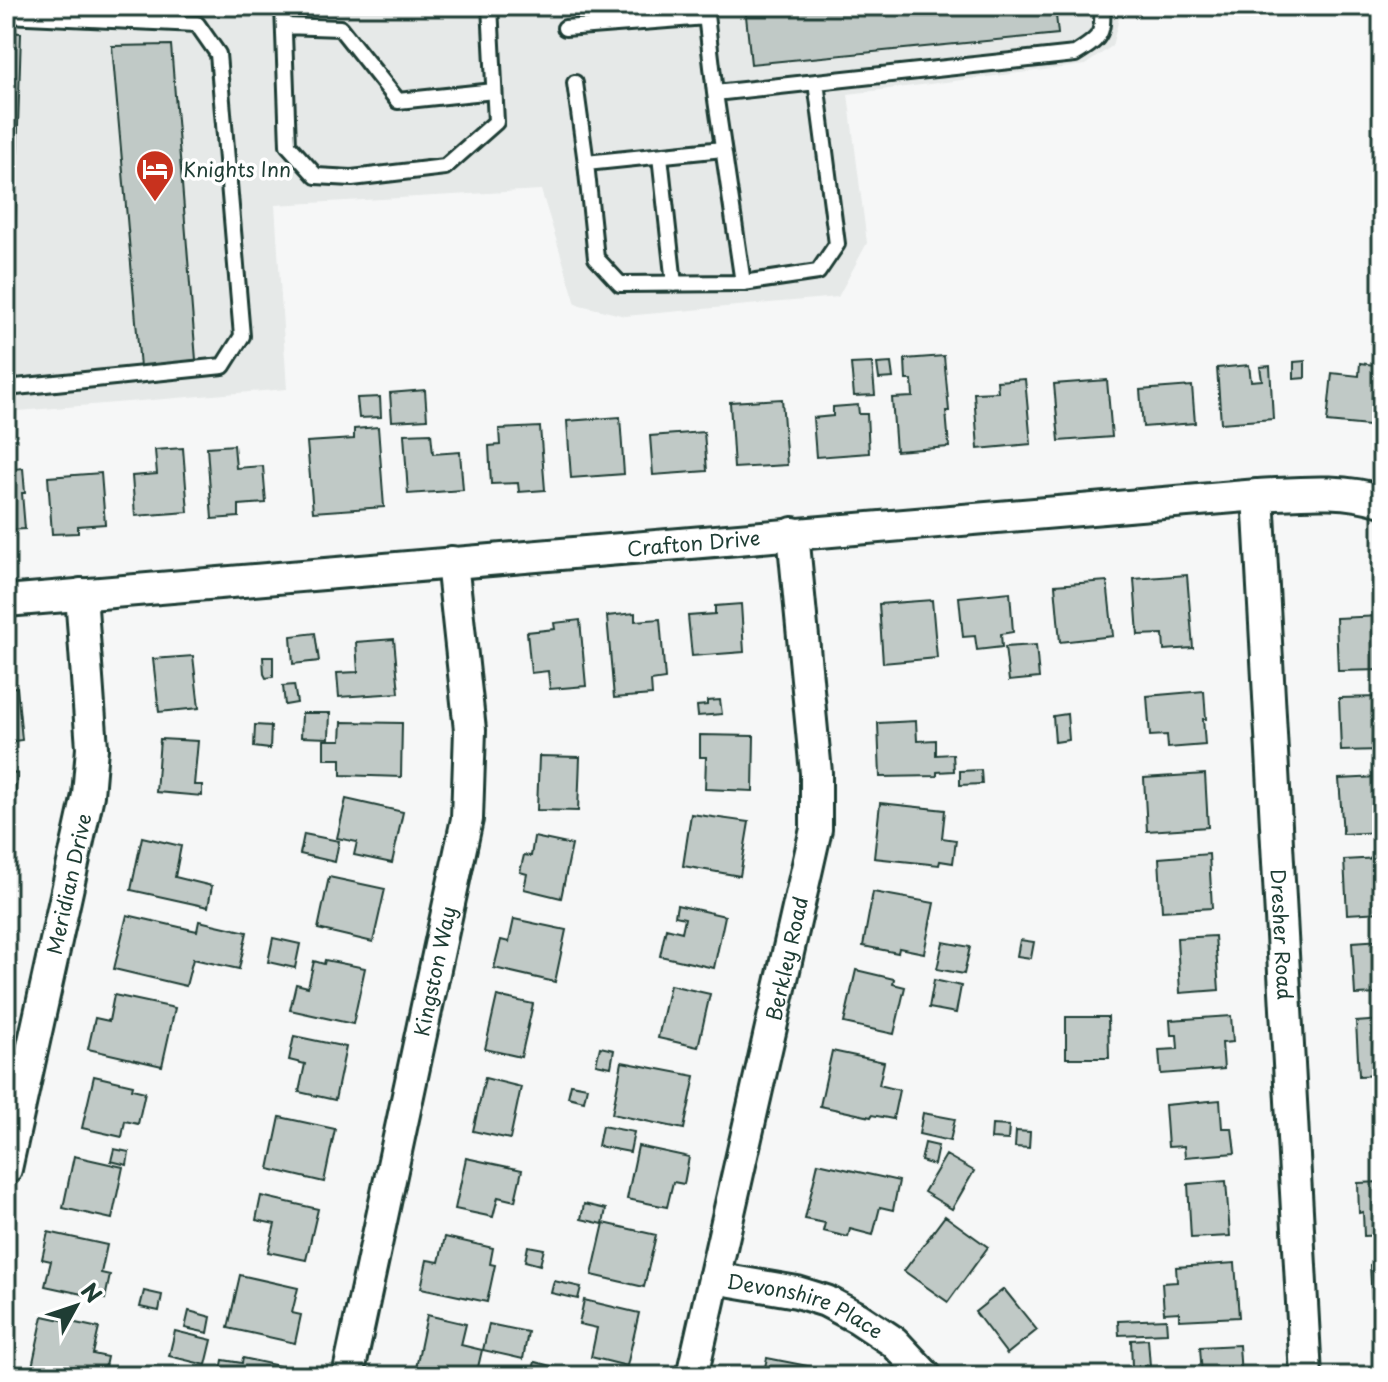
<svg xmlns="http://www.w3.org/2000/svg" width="1388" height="1382" viewBox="0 0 1388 1382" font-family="'Playpen Sans',sans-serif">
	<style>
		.built { fill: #e6e9e8 }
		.building { fill: #c0c9c6; stroke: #1f3d34; stroke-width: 2 }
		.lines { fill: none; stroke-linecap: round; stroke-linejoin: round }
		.lane-casing { stroke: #1f3d34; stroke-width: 20 }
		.street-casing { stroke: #1f3d34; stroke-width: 36 }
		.lane { stroke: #fff; stroke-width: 14 }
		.street { stroke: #fff; stroke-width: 30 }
		.labels { text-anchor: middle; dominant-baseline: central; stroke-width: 7; stroke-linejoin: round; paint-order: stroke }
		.poi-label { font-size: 20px; fill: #1f3d34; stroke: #fff; text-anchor: start }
		.street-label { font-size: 20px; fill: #1f3d34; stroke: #fff }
	</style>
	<rect width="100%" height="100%" fill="#f6f7f7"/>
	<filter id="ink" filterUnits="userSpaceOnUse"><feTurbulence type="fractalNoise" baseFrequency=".0125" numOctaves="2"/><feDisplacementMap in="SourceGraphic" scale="16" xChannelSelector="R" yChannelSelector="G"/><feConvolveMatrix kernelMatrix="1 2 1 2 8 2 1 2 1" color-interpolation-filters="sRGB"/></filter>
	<g filter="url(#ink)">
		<!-- built -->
		<path class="built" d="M6,6H1122L1112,46L1085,65L848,94L867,243L838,297L625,316L576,304L541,190L275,205L287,389L6,412Z"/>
		<!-- building -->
		<path class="building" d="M745,6H1055L1058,34L751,64Z
			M6,32L21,33L10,377H6Z
			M171,45L196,360L140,367L112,46Z
			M944,356L949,411H946L949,447L896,451L892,398L913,397L912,380H906L905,359Z
			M1305,361V378L1294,379V362Z
			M872,363L875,395L854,396L851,364Z
			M891,363L893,378L879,379L877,364Z
			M1360,363L1382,366V399L1379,427L1327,422L1332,373L1359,376Z
			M1249,365L1251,381L1262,380L1260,367L1270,366L1273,419L1221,423L1217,368Z
			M1025,379L1031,444L978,449L974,393L998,392L997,381Z
			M1107,380L1112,437L1059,441L1054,384Z
			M1192,386L1195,423L1143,427L1140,390Z
			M425,390L427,419L392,421L390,393Z
			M380,397L381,417L359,418L357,398Z
			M782,399L787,465L734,468L730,402Z
			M858,405L859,414H867L869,453L816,457L813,418L833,416V407Z
			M620,417L624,474L571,478L567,421Z
			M378,427L384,507L313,512L307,442L354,439V429Z
			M540,427L545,490L519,492L518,483L491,484L489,446L500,445L499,429Z
			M704,432L707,471L653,475L650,436Z
			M431,433L433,454L460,452L463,490L408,494L404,434Z
			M234,445L236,468L263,466L266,503L239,505V517L212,519L207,447Z
			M183,448L188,512L135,516L132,476L157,474L155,450Z
			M23,468L25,493H22L25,529L6,530V470Z
			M101,473L105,524L78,526V533L52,534L48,477Z
			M1187,575L1193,648L1164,650L1163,634L1138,635L1134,579Z
			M1107,581L1113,636L1060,642L1055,585Z
			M1010,592L1013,632L1001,634L1002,647L977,650L975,636L963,637L959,597Z
			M932,600L937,658L883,663L879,604Z
			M741,604L744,652L692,656L688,616L715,614V606Z
			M635,613V621L660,619L665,679L651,681L652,695L614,698L607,616Z
			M1382,616V670L1338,671L1336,618Z
			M580,620L586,686L550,689L548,671L531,673L527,632L555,629L554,623Z
			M315,633L319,661L293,664L291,636Z
			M394,639L399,693L339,697L337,673L358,672L356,642Z
			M1036,645L1039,678L1009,681L1005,647Z
			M193,656L199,708L159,712L153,659Z
			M263,657H273V677L266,678L264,674Z
			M294,685L297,703L285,705L283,686Z
			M17,687L22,740L6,742V688Z
			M1204,691L1206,719H1203L1205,745L1168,748L1167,735L1150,736L1147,696Z
			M1379,697L1381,750L1341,751L1339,698Z
			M720,700L722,714L698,716L697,706L707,705V701Z
			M302,713H330L329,738L301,737Z
			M1067,714L1069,740L1055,742L1053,716Z
			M916,721L917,741L936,740V755L953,754L954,771L937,772V776L880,777L878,723Z
			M342,722L402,723L401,777L341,775V759H324V740H341Z
			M255,725L271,726L270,749L254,747Z
			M700,735L754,736L753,791L705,789L706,757H700Z
			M160,739L198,741L194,785H202V796L156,792Z
			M539,756L580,757L578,811L537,810Z
			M981,770L982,784L960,785V771Z
			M6,772L18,774L10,828L6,827Z
			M1205,774L1208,827L1147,831L1144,778Z
			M1379,777L1382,832L1343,834L1339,779Z
			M346,799L403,812L392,863L354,855L357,842L337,838Z
			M880,803L945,810L942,838L956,840L953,863L940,861L939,865L874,858Z
			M691,814L749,822L740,876L683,866Z
			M304,834L339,841L335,862L300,854Z
			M142,837L181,846L175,877L212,886L208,907L131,890Z
			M534,837L572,845L561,898L524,889L527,874L520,872L524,855L531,856Z
			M1209,854L1212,908L1162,911L1159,858Z
			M1379,855H1382V912L1347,914L1344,860L1379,858Z
			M329,877L385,889L373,942L318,929Z
			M873,892L934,903L924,953L899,948L898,953L863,946Z
			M677,905L725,916L714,968L660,956L666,928L682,932L685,918L675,916Z
			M127,915L197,931L199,921L247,932L239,969L193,959L186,986L114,969Z
			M514,919L566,930L555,982L494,968L501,940L509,942Z
			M1215,936L1219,990L1180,993L1177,938Z
			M273,938L300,944L295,968L268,962Z
			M1020,940L1034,942L1031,958L1017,956Z
			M1382,940V994L1355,995L1352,942Z
			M943,942L970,947L964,974L937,969Z
			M325,960L365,968L353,1024L290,1010L296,984L308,987L314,961L324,964Z
			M856,970L894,979L893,984L905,987L894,1034L844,1023Z
			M934,980L961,986L956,1013L929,1008Z
			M670,985L710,994L698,1047L658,1038Z
			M114,995L175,1008L162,1066L88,1049L95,1018L109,1021Z
			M497,996L533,1004L521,1057L485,1049Z
			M1231,1016L1233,1042L1222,1043L1224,1069L1161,1074L1159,1050L1178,1049L1177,1035H1171L1170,1020Z
			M1066,1017H1108L1109,1058H1066Z
			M1382,1020V1075L1359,1076L1356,1022Z
			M294,1036L346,1047L335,1100L299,1092L305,1064L289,1060Z
			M600,1047L614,1050L611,1067L596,1064Z
			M832,1051L884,1062L879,1085L899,1090L893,1119L872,1115L871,1117L820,1106Z
			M622,1062L695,1076L684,1129L612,1114Z
			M94,1076L133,1085L132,1089L145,1092L138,1124L125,1121L122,1137L82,1128Z
			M485,1078L521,1087L510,1139L473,1131Z
			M571,1084L587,1087L584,1101L568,1097Z
			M1220,1100L1222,1128H1232L1235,1153L1185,1157L1184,1146L1168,1147L1165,1105Z
			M923,1113L955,1119L950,1141L919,1134Z
			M280,1117L335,1129L324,1182L269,1169Z
			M992,1125L1009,1126L1008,1140L991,1139Z
			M602,1126L634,1132L630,1152L598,1146Z
			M1016,1131L1030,1132L1029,1148L1015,1147Z
			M925,1143L938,1146L934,1165L921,1161Z
			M638,1146L689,1157L684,1184L673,1182L667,1207L627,1199Z
			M114,1149L129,1152L127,1165L111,1161Z
			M946,1155L974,1171L952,1209L924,1192Z
			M74,1156L123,1167L112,1219L63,1208Z
			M466,1158L522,1170L515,1201L498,1197L493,1217L455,1209Z
			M818,1163L899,1181L893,1210L880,1207L873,1235L850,1229L848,1237L823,1231L825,1223L805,1219Z
			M1226,1181L1230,1236L1191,1238L1188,1184Z
			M1382,1182V1235L1364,1236L1363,1212L1359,1213L1358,1183Z
			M261,1196L318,1209L306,1260L268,1252L275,1224L256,1220Z
			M584,1204L606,1209L603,1224L581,1219Z
			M945,1216L988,1247L948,1302L904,1271Z
			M604,1223L656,1235L644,1287L592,1275Z
			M48,1232L107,1245L101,1273L110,1275L105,1299L45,1286L51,1261L42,1259Z
			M445,1237L493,1248L490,1264L495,1265L487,1302L421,1288L427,1260L439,1262Z
			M528,1246L544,1249L540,1265L525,1261Z
			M1235,1263L1239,1317L1179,1320V1312L1164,1313L1162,1283L1177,1282L1176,1267Z
			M1382,1264V1318H1373L1370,1265Z
			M240,1275L298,1288L292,1313L301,1315L295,1343L228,1328Z
			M554,1281L581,1287L578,1299L551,1293Z
			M1004,1289L1037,1330L1007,1354L975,1312Z
			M144,1291L162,1295L159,1311L140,1307Z
			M584,1300L639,1313L627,1366L591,1357L597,1328L579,1324Z
			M189,1311L211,1317L208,1333L185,1328Z
			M427,1315L466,1324L461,1345L482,1350L476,1376H451L416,1368Z
			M43,1316L99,1328L93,1354L107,1357L103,1376H72L32,1367Z
			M1166,1319L1167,1333L1119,1335L1118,1321Z
			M489,1324L528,1332L523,1359L483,1350Z
			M175,1331L212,1340L206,1365L169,1356Z
			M1148,1339L1150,1366L1132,1367L1131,1340Z
			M1239,1345L1241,1376H1202L1200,1347Z
			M1382,1345V1376H1376L1374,1346Z
			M243,1358L279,1366L277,1376H220L223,1360L242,1363Z
			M767,1358L823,1369L821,1376H763Z
			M535,1362L551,1366L549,1376H531Z"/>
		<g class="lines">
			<defs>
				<path id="lane" d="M283,6L288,145L316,176L352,178L445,167L496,122L490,6
					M705,6L715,93L1075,54C1099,39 1104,36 1102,6
					M6,15L197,24L218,54L242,336L223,366L6,388
					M284,26L340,28L398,101L494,91
					M565,28L706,17
					M575,83L586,163
					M715,93L743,283L818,272L837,244L816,82
					M723,149L586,163L596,258L620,284L743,283
					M660,156L674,284"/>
				<g id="street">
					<path id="s1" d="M1258,495L1306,1376"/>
					<path id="s2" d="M6,601L1258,495C1300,493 1342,488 1382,501"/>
					<path id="s3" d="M6,1169L88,795L92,748L81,594"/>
					<path id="s4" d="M714,1278L797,1292L826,1301L858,1318L894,1342L926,1376"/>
					<path id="s5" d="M348,1376L467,819L470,730L452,562"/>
					<path id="s6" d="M692,1376L816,829V773L793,533"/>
				</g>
			</defs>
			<!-- lane casing -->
			<use href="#lane" class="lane-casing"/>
			<!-- street casing -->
			<use href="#street" class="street-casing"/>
			<!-- lane -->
			<use href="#lane" class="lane"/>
			<!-- street -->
			<use href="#street" class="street"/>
		</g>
	</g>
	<!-- icons -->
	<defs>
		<symbol id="hotel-pin" viewBox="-11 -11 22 30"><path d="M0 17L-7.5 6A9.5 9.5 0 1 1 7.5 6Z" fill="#c8321e" stroke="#fff"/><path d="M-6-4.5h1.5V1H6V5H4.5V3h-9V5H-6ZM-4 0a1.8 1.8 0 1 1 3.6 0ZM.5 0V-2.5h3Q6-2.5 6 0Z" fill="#fff"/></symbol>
	</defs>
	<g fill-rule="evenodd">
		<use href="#hotel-pin" x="133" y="147" width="44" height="60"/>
	</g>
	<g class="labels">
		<!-- poi labels -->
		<g class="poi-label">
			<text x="183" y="169">Knights Inn</text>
		</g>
		<!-- street labels -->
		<g class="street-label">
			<text stroke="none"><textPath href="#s2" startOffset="690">Crafton Drive</textPath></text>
			<text stroke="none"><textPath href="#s3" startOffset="292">Meridian Drive</textPath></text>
			<text stroke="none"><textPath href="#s1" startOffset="440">Dresher Road</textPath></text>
			<text stroke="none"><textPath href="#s6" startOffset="428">Berkley Road</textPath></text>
			<text stroke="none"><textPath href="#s5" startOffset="414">Kingston Way</textPath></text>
			<text stroke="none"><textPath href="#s4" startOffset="96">Devonshire Place</textPath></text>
		</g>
	</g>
	<!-- margin -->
	<rect width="1388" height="1382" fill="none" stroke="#fff" stroke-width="32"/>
	<rect x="16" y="16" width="1356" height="1350" fill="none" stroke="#1f3d34" stroke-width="3" filter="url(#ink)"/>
	<!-- north arrow -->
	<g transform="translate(76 1306) rotate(50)" stroke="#ffffff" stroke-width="6" paint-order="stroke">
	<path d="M0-6L14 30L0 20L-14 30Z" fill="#1f3d34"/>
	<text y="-12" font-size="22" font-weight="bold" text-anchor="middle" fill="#1f3d34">N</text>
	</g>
</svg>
